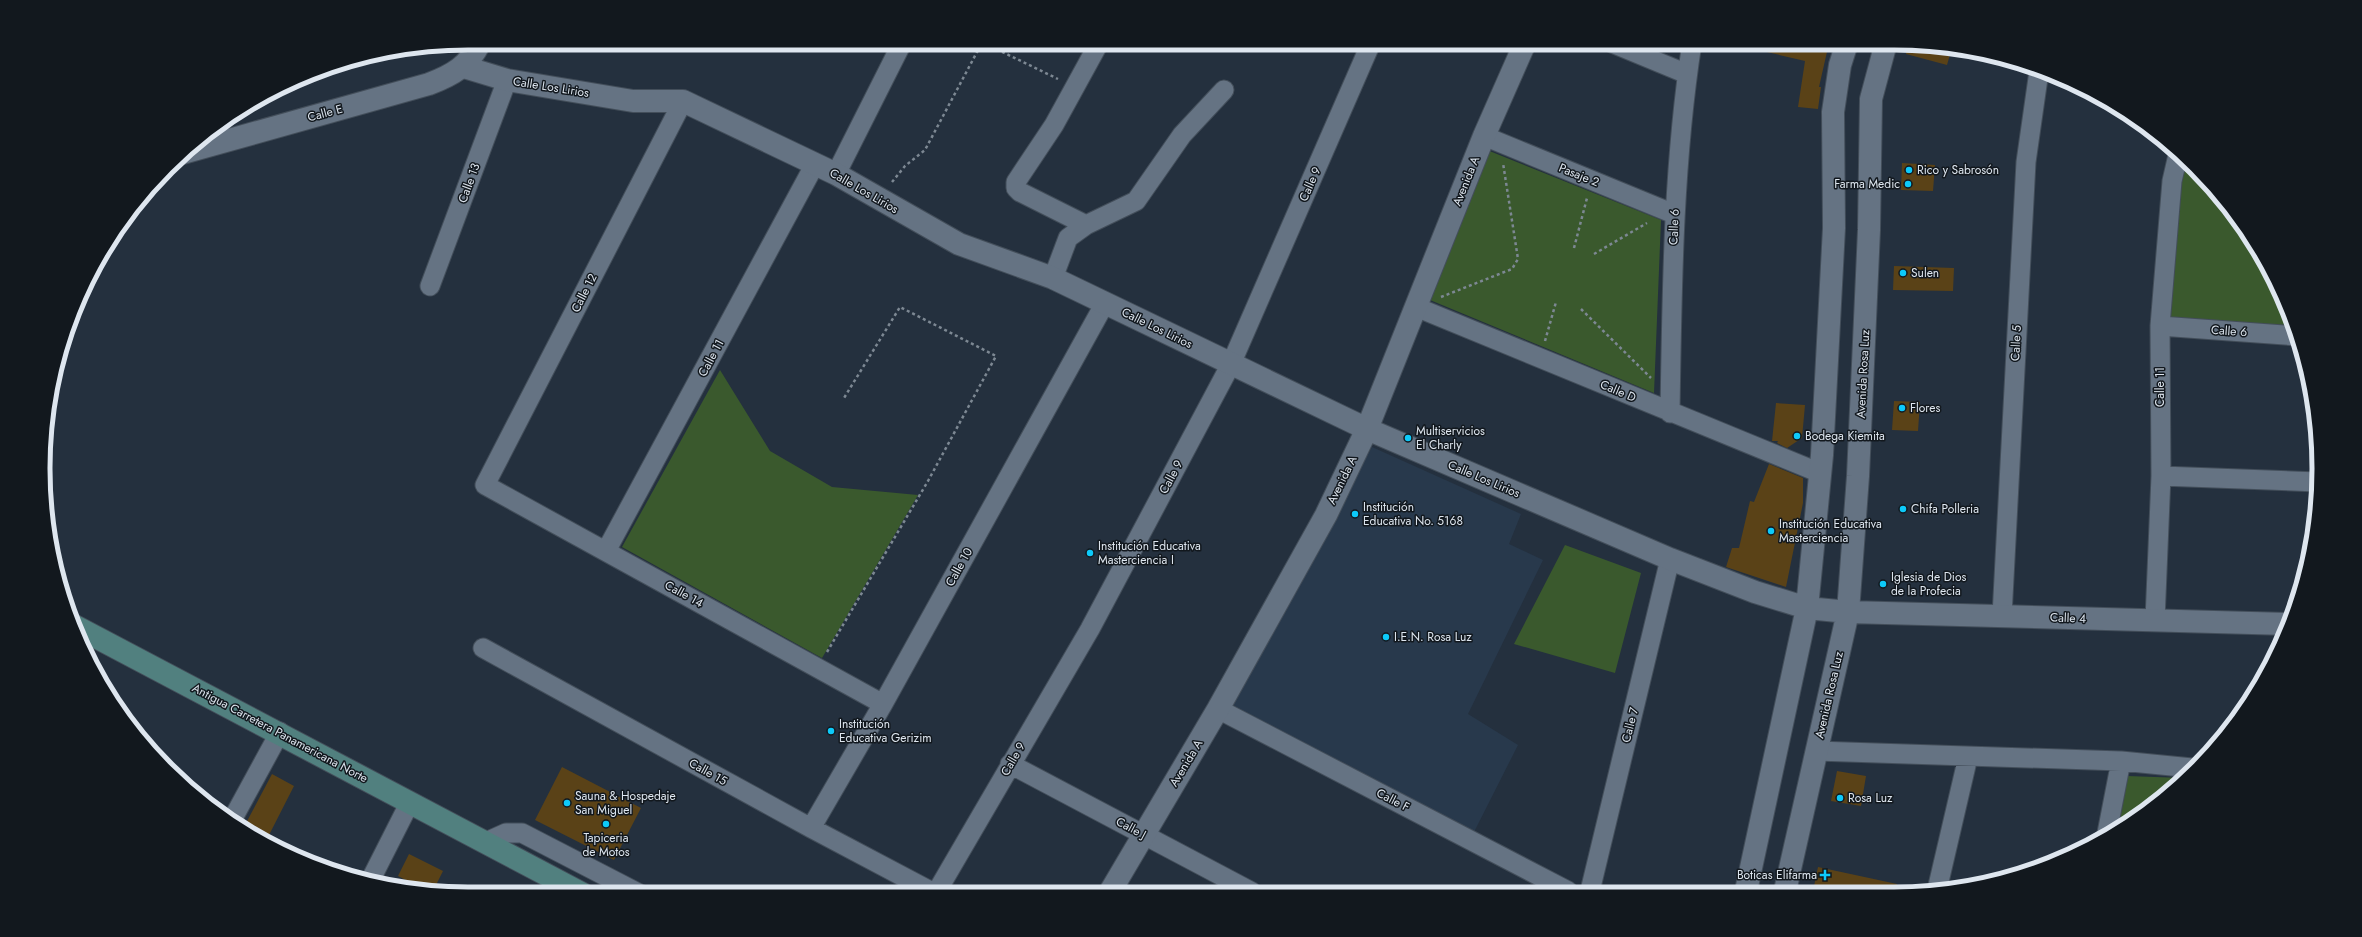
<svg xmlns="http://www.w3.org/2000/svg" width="2362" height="937" viewBox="0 0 2362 937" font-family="Jost,sans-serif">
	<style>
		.built { fill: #28394c }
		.green { fill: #3a592d }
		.building { fill: #5a4217 }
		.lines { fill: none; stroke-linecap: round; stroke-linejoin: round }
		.minor-casing { stroke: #434e5a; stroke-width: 21 }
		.tertiary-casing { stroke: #434e5a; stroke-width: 24 }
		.secondary-casing { stroke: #434e5a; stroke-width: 24 }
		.path { stroke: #7d8893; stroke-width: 2.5; stroke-dasharray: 3 3; stroke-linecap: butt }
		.minor { stroke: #657383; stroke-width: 19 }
		.tertiary { stroke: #657383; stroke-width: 22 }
		.secondary { stroke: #51807f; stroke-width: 22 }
		.poi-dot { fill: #0dcafa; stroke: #12181e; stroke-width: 1.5 }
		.labels { text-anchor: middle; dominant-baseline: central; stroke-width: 3; stroke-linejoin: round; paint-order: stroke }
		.street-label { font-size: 12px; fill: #dee6ef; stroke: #12181e }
		.poi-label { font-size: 12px; fill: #dee6ef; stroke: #12181e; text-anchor: start }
		.rim { fill: none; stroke: #dee6ef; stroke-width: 5 }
	</style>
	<rect width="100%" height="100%" fill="#24303e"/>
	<!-- built -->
	<path class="built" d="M1372,447L1521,514L1509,544L1543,560L1468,714L1518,745L1471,838L1221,719Z"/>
	<!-- green -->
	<path class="green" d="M1487,150L1661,220L1654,393L1430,300Z
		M2186,162L2214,188L2262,256L2296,330L2169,322L2181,184Z
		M720,370L770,451L832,487L918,495L822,658L622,547Z
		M1565,545L1641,573L1615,673L1514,644Z
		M2127,776L2183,778L2174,789L2119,825Z"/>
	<!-- building -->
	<path class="building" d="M1755,43H1829L1819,87H1821L1818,109L1798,107L1805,61L1754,49Z
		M1908,45L1951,51L1947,65L1906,54Z
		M1902,163L1935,165L1933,191L1901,190Z
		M1894,266L1954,268L1953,291L1893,290Z
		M1894,401L1920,402L1918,431L1892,430Z
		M1776,403L1805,405L1802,438L1787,448L1777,443L1778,441H1772Z
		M1769,464L1803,478V503L1786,587L1726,567L1732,548H1739L1750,501L1754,502Z
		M562,767L641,808L614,860L535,820Z
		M1837,771L1866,776L1861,806L1831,801Z
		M272,774L294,786L268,837L245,825Z
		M409,854L443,871L434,889L421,888L398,876Z
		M1818,867L1897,884V890L1813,891Z"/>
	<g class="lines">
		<defs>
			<path id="minor" d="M1612,43L1687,74
				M683,101L485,485L883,704
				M1484,136L1674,214
				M836,174L902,43
				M1086,225L1020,192L1016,188V182L1054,125L1099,43
				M1053,278L1068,238L1086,225L1136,201L1182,135L1224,90
				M430,286L507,80
				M1416,307L1820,473
				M2160,326L2297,336
				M1670,413C1672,289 1673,165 1692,43
				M2161,476L2318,482
				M606,551L815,164
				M2002,616L2026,162L2039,71
				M2155,620L2161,476L2160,326L2172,181L2178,155
				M483,648L811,828L934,893
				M1218,709L1568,891
				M1816,751L2121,761L2192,768
				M1010,764L1252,892
				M232,820L280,732
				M811,828L883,704L1105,303
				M2107,833L2121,761
				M486,842L506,833H522L640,894
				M370,881L410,802
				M1937,890L1968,757
				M1590,891L1670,559
				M936,893L1090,629L1231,364L1371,43"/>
			<path id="tertiary" d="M464,67L507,80L633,101H683L836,174L959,244L1053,278L1367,429L1670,559L1755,592L1807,608L1848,612L2289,624
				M183,153L429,84C453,75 468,66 480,43
				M1746,891L1807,608L1822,455L1834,228L1833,112L1840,65L1847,43
				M1785,891L1848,612L1858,476L1869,230L1871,99L1886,43
				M1110,892L1218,709L1326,515L1367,429L1484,136L1525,43"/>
			<path id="secondary" d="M73,625L583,894"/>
		</defs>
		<!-- minor casing -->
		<use href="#minor" class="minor-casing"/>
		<!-- tertiary casing -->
		<use href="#tertiary" class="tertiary-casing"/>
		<!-- secondary casing -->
		<use href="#secondary" class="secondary-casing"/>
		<!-- path -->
		<path class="path" d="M892,182L905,166L925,150L977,52L983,46H990L1058,79
			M1574,248L1587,198
			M1594,254L1647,223
			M1441,297L1512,269L1518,259L1503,163
			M1581,309L1651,378
			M1545,341L1556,302
			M827,652L928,481L996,356L900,307L844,398"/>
		<!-- minor -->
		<use href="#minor" class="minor"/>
		<!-- tertiary -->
		<use href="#tertiary" class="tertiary"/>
		<!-- secondary -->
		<use href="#secondary" class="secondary"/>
	</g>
	<!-- markers -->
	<g class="poi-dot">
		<circle cx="1909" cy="170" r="4"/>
		<circle cx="1908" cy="184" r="4"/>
		<circle cx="1903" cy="273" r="4"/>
		<circle cx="1902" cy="408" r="4"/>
		<circle cx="1797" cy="436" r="4"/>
		<circle cx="1408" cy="438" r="4"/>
		<circle cx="1903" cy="509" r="4"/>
		<circle cx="1355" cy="514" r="4"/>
		<circle cx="1771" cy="531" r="4"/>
		<circle cx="1090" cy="553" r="4"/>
		<circle cx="1883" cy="584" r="4"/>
		<circle cx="1386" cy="637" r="4"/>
		<circle cx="831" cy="731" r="4"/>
		<circle cx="1840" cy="798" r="4"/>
		<circle cx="567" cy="803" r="4"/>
		<circle cx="606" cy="824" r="4"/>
		<path d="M1823 869h4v4h4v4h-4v4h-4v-4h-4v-4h4z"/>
	</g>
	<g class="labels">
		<!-- street labels -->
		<g class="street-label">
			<text transform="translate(551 87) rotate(9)">Calle Los Lirios</text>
			<text transform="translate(325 113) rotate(-15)">Calle E</text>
			<text transform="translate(1579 175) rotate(22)">Pasaje 2</text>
			<text transform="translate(1466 181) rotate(-68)">Avenida A</text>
			<text transform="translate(469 183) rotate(-70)">Calle 13</text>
			<text transform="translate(1310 184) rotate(-66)">Calle 9</text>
			<text transform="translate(864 191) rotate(30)">Calle Los Lirios</text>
			<text transform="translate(1674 227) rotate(-88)">Calle 6</text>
			<text transform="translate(584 293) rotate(-63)">Calle 12</text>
			<text transform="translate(1157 328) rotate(26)">Calle Los Lirios</text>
			<text transform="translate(2229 331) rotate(4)">Calle 6</text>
			<text transform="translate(2016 343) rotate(-87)">Calle 5</text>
			<text transform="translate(711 358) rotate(-62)">Calle 11</text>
			<text transform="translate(1863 374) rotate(-87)">Avenida Rosa Luz</text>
			<text transform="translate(2160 387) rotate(-90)">Calle 11</text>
			<text transform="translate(1618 391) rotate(23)">Calle D</text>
			<text transform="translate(1171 477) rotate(-62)">Calle 9</text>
			<text transform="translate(1484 479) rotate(23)">Calle Los Lirios</text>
			<text transform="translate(1342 480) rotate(-64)">Avenida A</text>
			<text transform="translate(959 567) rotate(-61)">Calle 10</text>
			<text transform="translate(684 594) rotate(29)">Calle 14</text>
			<text transform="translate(2068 618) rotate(2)">Calle 4</text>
			<text transform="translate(1829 695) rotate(-77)">Avenida Rosa Luz</text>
			<text transform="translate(1630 725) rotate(-76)">Calle 7</text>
			<text transform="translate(280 733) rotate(28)">Antigua Carretera Panamericana Norte</text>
			<text transform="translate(1013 759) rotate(-60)">Calle 9</text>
			<text transform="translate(1186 763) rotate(-59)">Avenida A</text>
			<text transform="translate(708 772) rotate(29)">Calle 15</text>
			<text transform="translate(1393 800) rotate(27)">Calle F</text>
			<text transform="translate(1131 828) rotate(28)">Calle J</text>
		</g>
		<!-- poi labels -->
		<g class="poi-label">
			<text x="1917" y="170">Rico y Sabrosón</text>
			<text x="1900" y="184" text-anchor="end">Farma Medic</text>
			<text x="1911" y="273">Sulen</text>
			<text x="1910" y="408">Flores</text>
			<text x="1416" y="431">Multiservicios<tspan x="1416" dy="14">El Charly</tspan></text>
			<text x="1805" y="436">Bodega Kiemita</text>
			<text x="1363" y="507">Institución<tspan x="1363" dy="14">Educativa No. 5168</tspan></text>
			<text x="1911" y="509">Chifa Polleria</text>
			<text x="1779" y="524">Institución Educativa<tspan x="1779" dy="14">Masterciencia</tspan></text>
			<text x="1098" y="546">Institución Educativa<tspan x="1098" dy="14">Masterciencia I</tspan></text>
			<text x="1891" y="577">Iglesia de Dios<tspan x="1891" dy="14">de la Profecia</tspan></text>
			<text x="1394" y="637">I.E.N. Rosa Luz</text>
			<text x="839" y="724">Institución<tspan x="839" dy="14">Educativa Gerizim</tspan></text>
			<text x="575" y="796">Sauna &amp; Hospedaje<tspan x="575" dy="14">San Miguel</tspan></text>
			<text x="1848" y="798">Rosa Luz</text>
			<text x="606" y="838" text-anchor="middle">Tapiceria<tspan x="606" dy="14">de Motos</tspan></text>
			<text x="1817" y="875" text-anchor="end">Boticas Elifarma</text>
		</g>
	</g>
	<!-- crop -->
	<path d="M0 0H2362V937H0ZM468 50H1894A418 418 0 0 1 2312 468V469A418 418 0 0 1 1894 887H468A418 418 0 0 1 50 469V468A418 418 0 0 1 468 50Z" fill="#12181e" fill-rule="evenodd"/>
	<path class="rim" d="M468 50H1894A418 418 0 0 1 2312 468V469A418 418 0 0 1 1894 887H468A418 418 0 0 1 50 469V468A418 418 0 0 1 468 50Z"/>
</svg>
